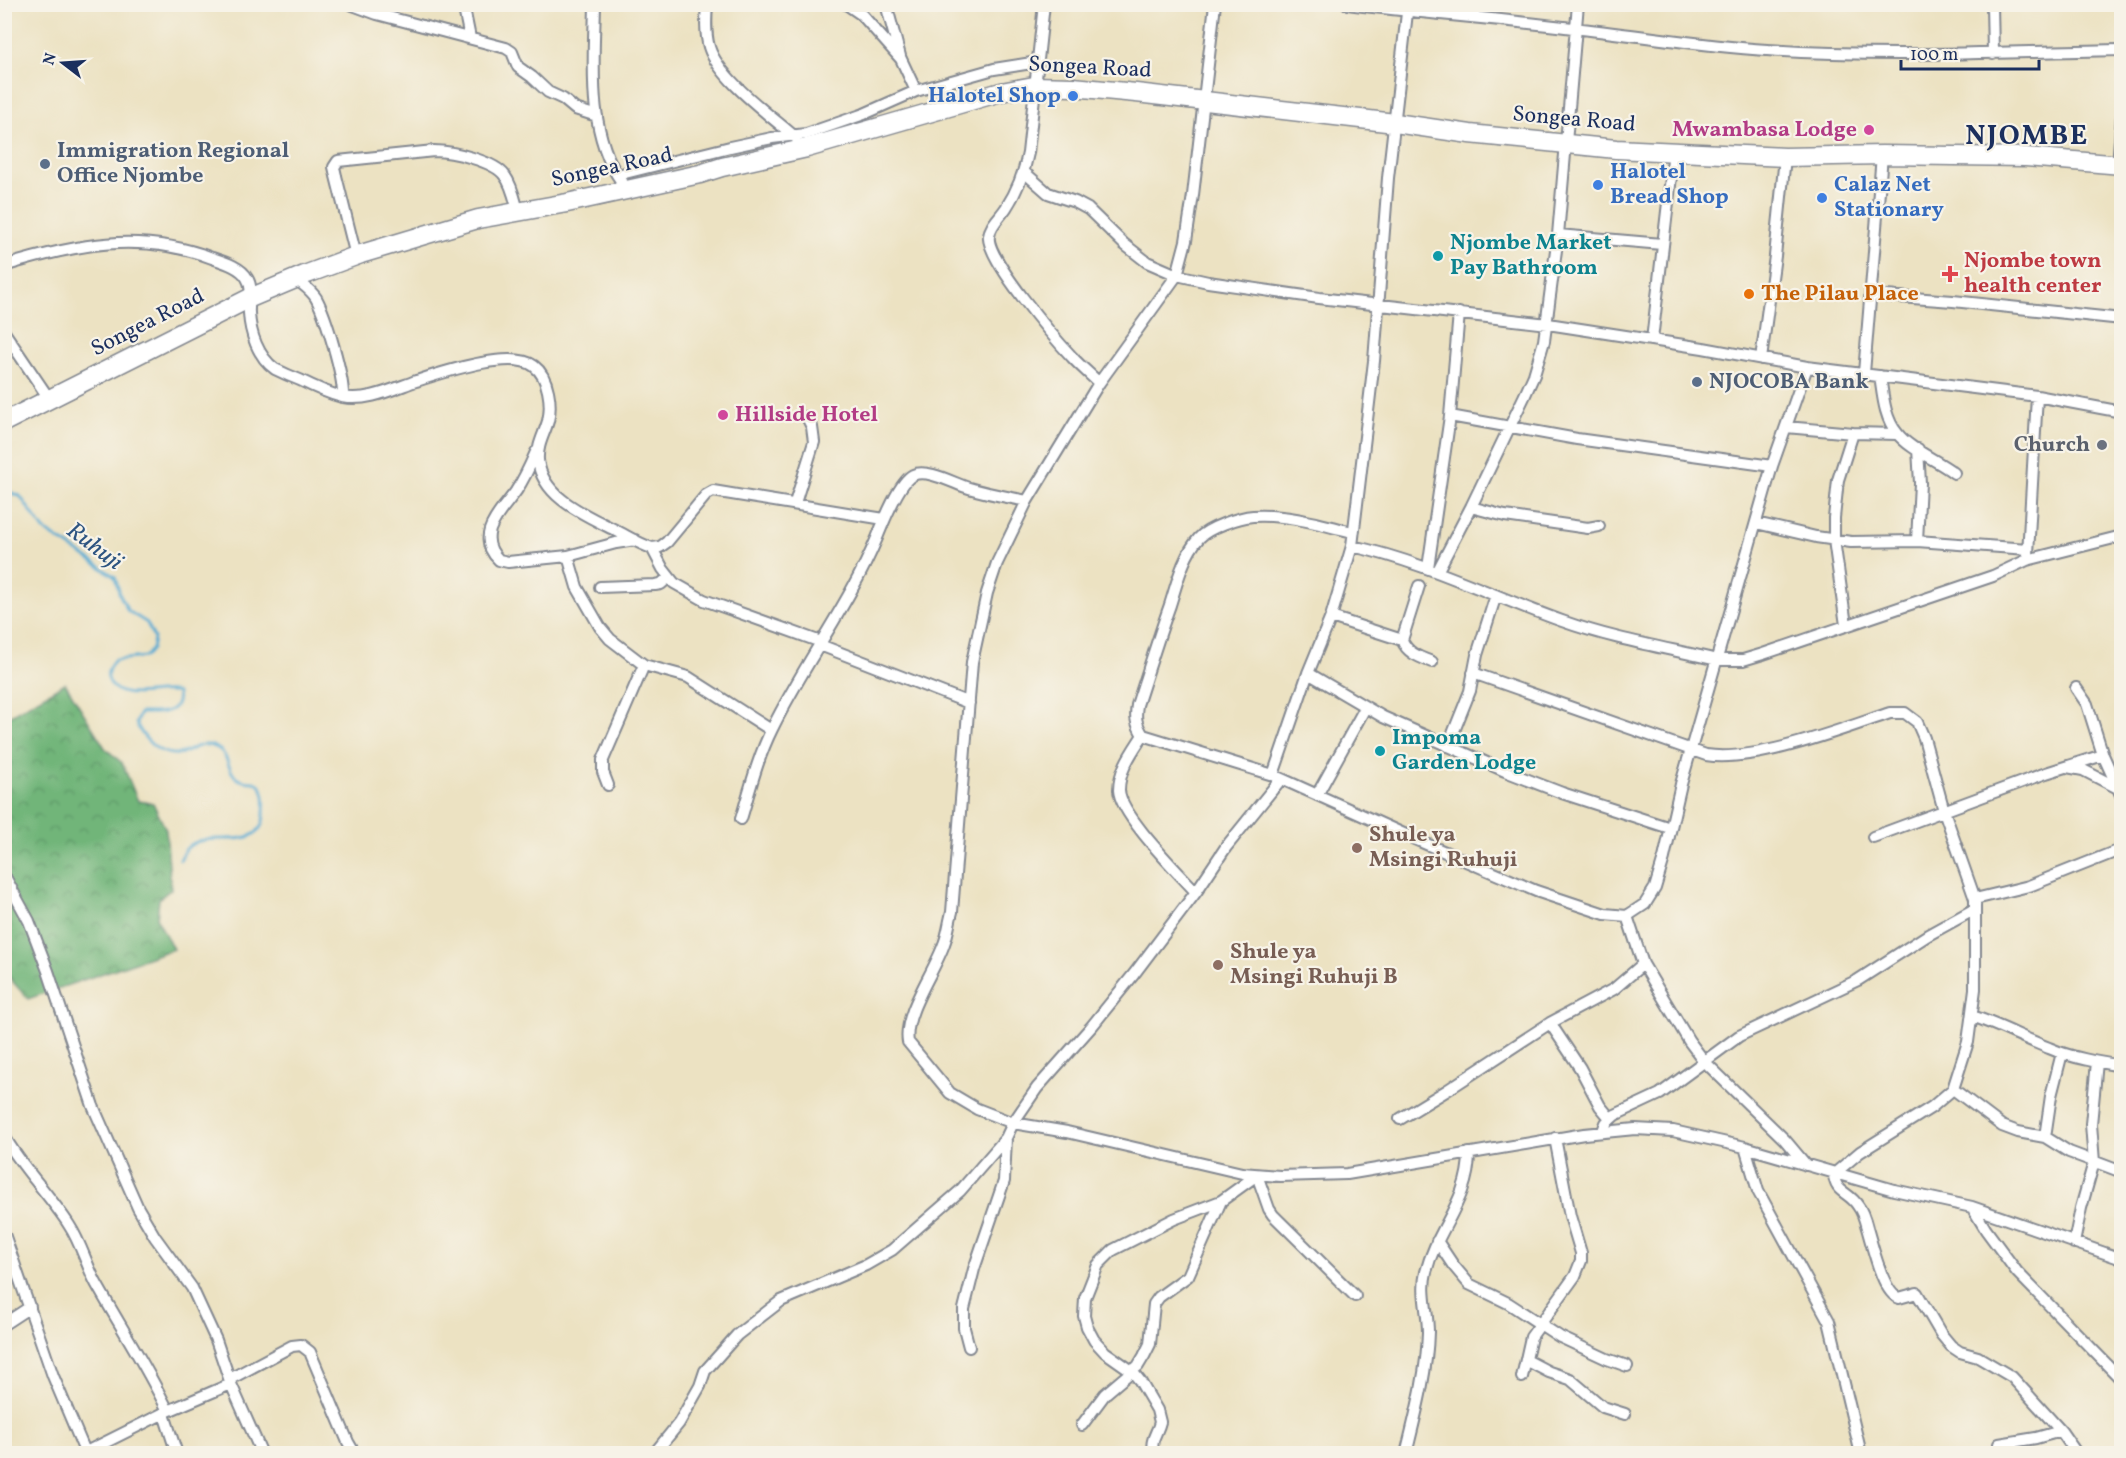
<svg xmlns="http://www.w3.org/2000/svg" width="2126" height="1458" viewBox="0 0 2126 1458" font-family="Vollkorn,serif">
	<style>
		.forest { fill: url(#forest-crowns); stroke: #46726c; stroke-width: 1.5 }
		.lines { fill: none; stroke-linecap: round; stroke-linejoin: round }
		.stream { stroke: #57aad2; stroke-width: 3 }
		.minor-casing { stroke: #848890; stroke-width: 14 }
		.trunk-casing { stroke: #848890; stroke-width: 21 }
		.minor { stroke: #fff; stroke-width: 10 }
		.trunk { stroke: #fff; stroke-width: 18 }
		.shop-dot { fill: #3f7fe0; stroke: #f7f3e8; stroke-width: 2 }
		.hotel-dot { fill: #d1479c; stroke: #f7f3e8; stroke-width: 2 }
		.service-dot { fill: #5c6f8a; stroke: #f7f3e8; stroke-width: 2 }
		.culture-dot { fill: #0f9aa8; stroke: #f7f3e8; stroke-width: 2 }
		.health-dot { fill: #e0444e; stroke: #f7f3e8; stroke-width: 2 }
		.food-dot { fill: #e8710a; stroke: #f7f3e8; stroke-width: 2 }
		.worship-dot { fill: #6b7280; stroke: #f7f3e8; stroke-width: 2 }
		.education-dot { fill: #8d6e63; stroke: #f7f3e8; stroke-width: 2 }
		.labels { text-anchor: middle; dominant-baseline: central; stroke-width: 4.5; stroke-linejoin: round; paint-order: stroke }
		.street-label { font-size: 22px; fill: #1b2f5e; stroke: #f7f3e8 }
		.shop-label { font-size: 22px; font-weight: bold; fill: #366cbe; stroke: #f7f3e8; text-anchor: start }
		.hotel-label { font-size: 22px; font-weight: bold; fill: #b23c85; stroke: #f7f3e8; text-anchor: end }
		.service-label { font-size: 22px; font-weight: bold; fill: #4e5e75; stroke: #f7f3e8; text-anchor: start }
		.culture-label { font-size: 22px; font-weight: bold; fill: #0d838f; stroke: #f7f3e8; text-anchor: start }
		.health-label { font-size: 22px; font-weight: bold; fill: #be3a42; stroke: #f7f3e8; text-anchor: start }
		.food-label { font-size: 22px; font-weight: bold; fill: #c56008; stroke: #f7f3e8; text-anchor: start }
		.worship-label { font-size: 22px; font-weight: bold; fill: #5b616d; stroke: #f7f3e8; text-anchor: end }
		.education-label { font-size: 22px; font-weight: bold; fill: #785e54; stroke: #f7f3e8; text-anchor: start }
		.water-label { font-size: 24px; font-style: italic; fill: #2d5481; stroke: #f7f3e8 }
		.district-label { font-size: 28px; font-weight: bold; letter-spacing: 1.5px; fill: #1b2f5e; stroke: #f7f3e8 }
	</style>
	<defs>
		<pattern id="forest-crowns" width="20" height="18" patternUnits="userSpaceOnUse" patternTransform="scale(1.5)"><rect width="20" height="18" fill="#71b579"/><path d="M2 6a3 3 0 1 1 6 0M12 15a3 3 0 1 1 6 0" fill="none" stroke="#5c9466"/></pattern>
	</defs>
	<rect width="100%" height="100%" fill="#f7f3e8"/>
	<filter id="ink" filterUnits="userSpaceOnUse"><feTurbulence type="fractalNoise" baseFrequency=".0167" numOctaves="2"/><feDisplacementMap in="SourceGraphic" scale="12" xChannelSelector="R" yChannelSelector="G"/><feConvolveMatrix kernelMatrix="1 2 1 2 8 2 1 2 1" color-interpolation-filters="sRGB"/></filter>
	<filter id="wash" filterUnits="userSpaceOnUse"><feTurbulence type="fractalNoise" baseFrequency=".008" numOctaves="4" result="noise"/><feDisplacementMap in="SourceGraphic" scale="24" xChannelSelector="R" yChannelSelector="G"/><feGaussianBlur stdDeviation="1.35" result="paint"/><feColorMatrix in="noise" values="0 0 0 0 0 0 0 0 0 0 0 0 0 0 0 0 0 1.4 0 .05"/><feComposite in="paint" operator="in"/></filter>
	<g filter="url(#wash)">
		<rect width="100%" height="100%" fill="#ece2c2"/>
		<!-- forest -->
		<path class="forest" d="M65,683L105,748L122,763L138,801L153,803L166,830L171,889L159,899L157,919L173,949L28,999L4,972V704L9,716Z"/>
		<g class="lines">
			<!-- stream -->
			<path class="stream" d="M4,493L9,492L20,496L44,530L89,559L115,577L120,595L128,611L147,623L154,638L152,649L145,657L115,660C110,666 105,672 109,681C120,705 157,687 177,693C182,716 155,713 140,713L136,723C143,738 158,756 178,754C193,752 200,739 217,748C229,754 227,771 237,778C250,787 260,774 264,796C265,802 264,809 264,815C261,856 207,827 187,848C184,851 182,856 180,860"/>
		</g>
	</g>
	<g filter="url(#ink)">
		<g class="lines">
			<defs>
				<path id="minor" d="M350,4L377,14L506,48L512,52L518,67L532,77L548,92L563,99L575,109L597,116
					M463,4L470,38
					M595,4C594,62 586,131 621,181
					M707,4C706,18 705,33 709,47C719,79 770,115 796,138
					M846,4L862,15L901,59L916,91
					M886,4L900,56
					M1044,4L1028,153C1024,174 1017,191 1006,208C1000,217 990,225 989,236C985,257 1055,339 1072,357C1080,366 1090,374 1099,383
					M1215,4L1193,195L1186,241L1177,275L1099,383L1027,501L997,563L987,593L972,662L952,912C949,923 948,934 944,944C934,973 903,1014 908,1042L950,1093L977,1109L1013,1123L1067,1132L1242,1173L1280,1176L1347,1174L1584,1134L1635,1129L1673,1131L1745,1147L1894,1190L1972,1207L2122,1259
					M1347,4C1423,13 1498,19 1573,28C1638,35 1702,46 1767,50C1885,58 2003,52 2122,50
					M1992,4L1993,54
					M2118,164L2122,115
					M1024,172L1048,193L1075,202L1088,209L1124,244L1147,262L1177,275L1208,282L1319,298L1548,324L1703,348L1807,367L2037,396L2122,412
					M617,175L730,147L772,138L806,134L864,114L916,91L994,69L1038,62
					M1558,235L1662,244
					M356,256L336,176L334,167L338,161L434,151C451,151 495,161 505,176C512,185 515,200 518,211
					M4,266C77,244 139,231 212,258C224,262 241,267 247,278C254,289 248,301 249,313C250,333 258,357 275,369C283,373 292,377 300,380C314,387 327,393 342,397C367,402 393,389 416,381C442,373 511,349 534,366C549,377 552,405 548,421C544,435 537,445 538,460C542,498 586,515 615,530C627,536 639,544 652,548L660,547L667,542L706,495L713,491L884,519
					M296,279C303,285 311,290 316,298C326,316 344,377 343,397
					M1872,295L1953,301L2122,319
					M4,332L50,400
					M1652,340L1674,151
					M1761,359L1775,256L1785,157
					M1864,373L1882,155
					M1880,376C1883,395 1884,417 1897,433C1909,449 1937,460 1954,473
					M1450,416L1577,439L1772,466
					M1786,427L1853,433L1897,434
					M536,452C530,466 524,479 516,491C502,511 473,535 499,560L508,562L568,556L616,543L635,540
					M795,503L814,442L812,427L807,417
					M1471,507L1505,516L1588,528L1599,526
					M1756,523L1816,537L1851,542L1917,541L2028,549
					M1352,532C1320,524 1286,514 1253,516C1239,517 1208,528 1199,538C1183,556 1177,583 1170,605C1158,638 1148,672 1137,705C1135,718 1136,724 1143,735L1273,775L1417,840L1536,891L1605,914L1627,916L1645,904L1655,888L1664,858L1681,784L1772,466L1807,367
					M1917,541L1920,483L1918,449
					M1352,546C1425,562 1492,596 1562,621C1612,639 1666,648 1717,660H1743L1763,654L1993,576L2027,560L2122,536
					M652,548L663,569L674,583L704,600L821,642
					M2028,554L2037,396
					M568,556L577,587L600,627L610,639L644,665L688,677L771,730
					M1428,568L1450,416L1459,313
					M1437,572L1471,507L1525,395L1534,375L1544,341L1558,235L1578,4
					M600,587L655,585L661,584L669,577
					M1331,617L1402,640C1407,653 1419,657 1432,662
					M1846,625L1834,540V518L1838,480L1853,433
					M1402,640L1419,586
					M820,645L969,703
					M1308,673L1383,717L1505,771L1562,793L1670,828
					M1473,673L1706,755C1755,763 1842,729 1890,713H1905L1917,722L1924,738L1944,811L1975,899V989L1968,1042L1953,1089L1932,1107L1860,1152L1834,1174C1835,1194 1849,1191 1858,1206C1863,1212 1865,1220 1867,1228C1872,1244 1883,1294 1899,1298L1917,1293L1941,1334L1951,1346L1960,1352L1978,1357L2012,1377L2061,1431L2077,1454
					M2076,688L2087,704L2103,755L2122,797
					M1143,735C1133,751 1119,769 1119,790C1120,815 1178,872 1196,892
					M1448,746L1470,691L1477,655L1496,595
					M2067,767L2083,770L2116,787
					M1273,775L1308,673L1331,617L1352,546L1374,361L1388,178L1408,4
					M608,785L603,772V760L644,665
					M1317,795L1365,708
					M741,819C750,789 758,757 772,729C804,663 849,605 877,538C883,523 899,482 913,475C927,468 955,484 969,488C988,494 1008,497 1027,501
					M1873,837L2046,773L2103,755
					M4,875L29,921L48,971L93,1106L138,1208L155,1237L192,1288L216,1340L231,1384L262,1454
					M1975,899L2029,886L2122,849
					M1627,916L1643,964L1689,1041L1704,1061L1785,1140L1806,1165
					M1972,1016C1999,1025 2023,1038 2049,1048C2072,1058 2097,1062 2122,1066
					M1550,1023L1580,1068L1600,1106L1610,1118
					M1953,1089L2002,1126L2018,1132L2045,1137L2069,1152L2122,1172
					M1400,1119L1446,1091L1550,1023L1614,989L1643,964
					M1603,1131L1606,1123L1615,1115L1660,1094L1739,1036L1858,980L1928,935L1975,909
					M4,1136C22,1168 49,1194 69,1225C81,1243 86,1264 96,1283C120,1326 147,1367 168,1411
					M2045,1137L2051,1096L2062,1053
					M1745,1147L1758,1191L1829,1321L1861,1454
					M1972,1207L1986,1230L2017,1272L2122,1380
					M4,1234L53,1376L86,1454
					M1437,1241L1453,1265L1469,1284L1508,1303L1560,1337L1607,1359L1627,1366
					M2074,1243L2081,1208L2094,1162L2091,1124L2097,1062
					M4,1324L30,1307
					M969,1347L964,1328V1309L974,1269L1004,1181L1006,1138
					M1526,1360L1549,1372L1570,1379L1603,1407L1625,1414
					M1522,1377L1531,1337L1575,1276L1581,1261V1253L1570,1216L1555,1138
					M230,1379L292,1346L301,1345L310,1352L348,1442L355,1454
					M164,1414L177,1454
					M1082,1425L1105,1394L1138,1366L1144,1356L1150,1344L1154,1304L1159,1297L1188,1276L1221,1201L1257,1175L1269,1209L1273,1215L1355,1296
					M1999,1444L2036,1438L2061,1431
					M86,1452L168,1411L231,1384
					M654,1454L679,1423L700,1386L705,1371L737,1335L781,1301L866,1265L892,1250L960,1191L1006,1138L1013,1123L1037,1088L1092,1026L1134,974L1196,892L1226,847L1281,779
					M1154,1454C1149,1439 1157,1435 1160,1422L1157,1410L1140,1381L1132,1371L1105,1352L1094,1340L1087,1327L1084,1316L1085,1298L1098,1265L1113,1250L1174,1219L1221,1201
					M1406,1454C1416,1413 1427,1373 1428,1332C1428,1312 1421,1292 1426,1272C1437,1228 1469,1201 1469,1153"/>
				<path id="trunk" d="M4,422L250,298L307,274L361,254L478,219L567,203L700,174L722,167L807,148L1001,92L1034,86L1073,87L1136,93L1395,123L1470,134L1616,149L1785,157L1882,155L2026,157L2122,165"/>
			</defs>
			<!-- minor casing -->
			<use href="#minor" class="minor-casing"/>
			<!-- trunk casing -->
			<use href="#trunk" class="trunk-casing"/>
			<!-- minor -->
			<use href="#minor" class="minor"/>
			<!-- trunk -->
			<use href="#trunk" class="trunk"/>
		</g>
	</g>
	<!-- markers -->
	<g class="shop-dot">
		<circle cx="1073" cy="96" r="6"/>
		<circle cx="1598" cy="185" r="6"/>
		<circle cx="1822" cy="198" r="6"/>
	</g>
	<g class="hotel-dot">
		<circle cx="1869" cy="130" r="6"/>
		<circle cx="723" cy="415" r="6"/>
	</g>
	<g class="service-dot">
		<circle cx="45" cy="164" r="6"/>
		<circle cx="1697" cy="382" r="6"/>
	</g>
	<g class="culture-dot">
		<circle cx="1438" cy="256" r="6"/>
		<circle cx="1380" cy="751" r="6"/>
	</g>
	<path class="health-dot" d="M1947 265h6v6h6v6h-6v6h-6v-6h-6v-6h6z"/>
	<circle class="food-dot" cx="1749" cy="294" r="6"/>
	<circle class="worship-dot" cx="2102" cy="445" r="6"/>
	<g class="education-dot">
		<circle cx="1357" cy="848" r="6"/>
		<circle cx="1218" cy="965" r="6"/>
	</g>
	<g class="labels">
		<!-- street labels -->
		<g class="street-label">
			<text transform="translate(1090 68) rotate(3)">Songea Road</text>
			<text transform="translate(1574 120) rotate(5)">Songea Road</text>
			<text transform="translate(612 168) rotate(-12)">Songea Road</text>
			<text transform="translate(148 323) rotate(-27)">Songea Road</text>
		</g>
		<!-- shop labels -->
		<g class="shop-label">
			<text x="1061" y="96" text-anchor="end">Halotel Shop</text>
			<text x="1610" y="172">Halotel<tspan x="1610" dy="25">Bread Shop</tspan></text>
			<text x="1834" y="185">Calaz Net<tspan x="1834" dy="25">Stationary</tspan></text>
		</g>
		<!-- hotel labels -->
		<g class="hotel-label">
			<text x="1857" y="130">Mwambasa Lodge</text>
			<text x="735" y="415" text-anchor="start">Hillside Hotel</text>
		</g>
		<!-- service labels -->
		<g class="service-label">
			<text x="57" y="151">Immigration Regional<tspan x="57" dy="25">Office Njombe</tspan></text>
			<text x="1709" y="382">NJOCOBA Bank</text>
		</g>
		<!-- culture labels -->
		<g class="culture-label">
			<text x="1450" y="243">Njombe Market<tspan x="1450" dy="25">Pay Bathroom</tspan></text>
			<text x="1392" y="738">Impoma<tspan x="1392" dy="25">Garden Lodge</tspan></text>
		</g>
		<!-- health labels -->
		<g class="health-label">
			<text x="1964" y="261">Njombe town<tspan x="1964" dy="25">health center</tspan></text>
		</g>
		<!-- food labels -->
		<g class="food-label">
			<text x="1761" y="294">The Pilau Place</text>
		</g>
		<!-- worship labels -->
		<g class="worship-label">
			<text x="2090" y="445">Church</text>
		</g>
		<!-- education labels -->
		<g class="education-label">
			<text x="1369" y="835">Shule ya<tspan x="1369" dy="25">Msingi Ruhuji</tspan></text>
			<text x="1230" y="952">Shule ya<tspan x="1230" dy="25">Msingi Ruhuji B</tspan></text>
		</g>
		<!-- water labels -->
		<g class="water-label">
			<text transform="translate(94 547) rotate(37)">Ruhuji</text>
		</g>
		<!-- district labels -->
		<g class="district-label">
			<text x="2027" y="136">NJOMBE</text>
		</g>
	</g>
	<!-- margin -->
	<rect width="2126" height="1458" fill="none" stroke="#f7f3e8" stroke-width="24"/>
	<!-- north arrow -->
	<g transform="translate(63 63) rotate(287)" stroke="#f7f3e8" stroke-width="4.5" paint-order="stroke">
	<path d="M0-4.5L10 22L0 15L-10 22Z" fill="#1b2f5e"/>
	<text y="-9" font-size="16" font-weight="bold" text-anchor="middle" fill="#1b2f5e">N</text>
	</g>
	<!-- scale -->
	<path d="M1901 60v9h138v-9" fill="none" stroke="#1b2f5e" stroke-width="3"/>
	<text x="1910" y="60" font-size="18" fill="#1b2f5e" stroke="#f7f3e8" stroke-width="4.5" paint-order="stroke">100 m</text>
</svg>
